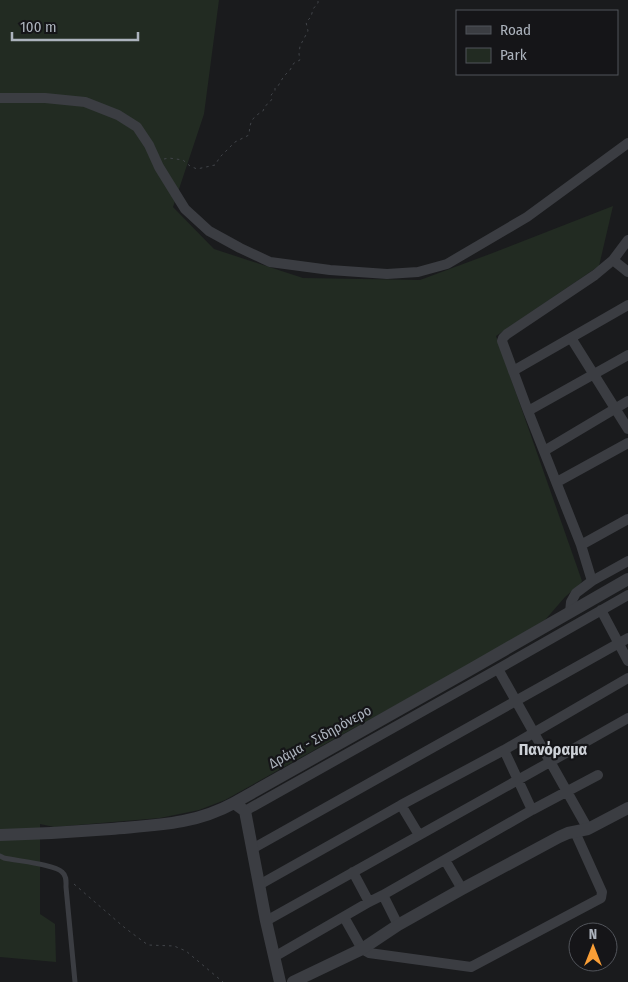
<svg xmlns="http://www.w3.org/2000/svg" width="628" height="982" viewBox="0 0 628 982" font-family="'Fira Sans Condensed',sans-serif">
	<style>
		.green { fill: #222b22 }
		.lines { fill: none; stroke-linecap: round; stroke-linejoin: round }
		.path { stroke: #414449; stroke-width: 1; stroke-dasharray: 2.5 4; stroke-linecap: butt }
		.service { stroke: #3b3d42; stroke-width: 5 }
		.minor { stroke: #3b3d42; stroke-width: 10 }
		.tertiary { stroke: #3b3d42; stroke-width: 12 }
		.labels { text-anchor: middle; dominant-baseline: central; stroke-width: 4.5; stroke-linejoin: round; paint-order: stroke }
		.street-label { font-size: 14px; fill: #acb3bd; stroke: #151518 }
		.quarter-label { font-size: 16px; font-weight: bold; fill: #ced2d8; stroke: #151518 }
	</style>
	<rect width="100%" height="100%" fill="#1a1b1d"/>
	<!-- green -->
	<path class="green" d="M0,0H219L204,114L173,207L214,249L303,278L420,280L490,254L613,206L599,266L496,336L582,581L580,584L565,597L545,620L473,663L336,738L225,800L199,810L160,818L54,827L40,824V914L55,924L56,962L0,957Z"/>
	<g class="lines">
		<!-- path -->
		<path class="path" d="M164,159L169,158L183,160L190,166L197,169L215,165L220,157L235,142L249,135C250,122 251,118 263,111L265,106L269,103L272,99L271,95L275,91V88L278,86L284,76L290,70L294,63L300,60L299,54L300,46L308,31L306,22L311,17L313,9L318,3V0
			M74,884L125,928L148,945L174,946L186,951L223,982"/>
		<!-- service -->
		<path class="service" d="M0,856L4,858C17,861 54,864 62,872C67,876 66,882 66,887L75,982"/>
		<!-- minor -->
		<path class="minor" d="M0,98H45L85,102L118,115L137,127L149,145L159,167L185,209L209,231L240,248L270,262L330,270L387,274L418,272L447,264L527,217L628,143
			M613,260L628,272
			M571,338L628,429
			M513,371L628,305
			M528,411L628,355
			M544,451L628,401
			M557,482L628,443
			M581,545L628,519
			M592,581L581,545L528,411L502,341L503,338L507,334L595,275L613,260L628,240
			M601,610L628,661
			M570,612L571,602L576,593L592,581L628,561
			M498,669L588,829
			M504,750L532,810
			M401,805L419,835
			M245,811L498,669L628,595
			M252,849L628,638
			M445,860L462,889
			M353,872L369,902
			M259,885L401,805L504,750L628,678
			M383,895L398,925
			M344,917L362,949L369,953L471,967L601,898L602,892L575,832
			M266,921L550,762L628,718
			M274,957L369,902L383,895L532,810L598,775"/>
		<!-- tertiary -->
		<path class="tertiary" d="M234,803L245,811L266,921L280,982
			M0,835C37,834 74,832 111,829C155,825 194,825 234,803L473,668L628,579
			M293,982L362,949L398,925L462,889L559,837L568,833L588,829L628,808"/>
	</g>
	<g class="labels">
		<!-- street labels -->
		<g class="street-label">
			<text transform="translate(320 737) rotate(-29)">Δράμα - Σιδηρόνερο</text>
		</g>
		<!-- quarter labels -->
		<g class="quarter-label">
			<text x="553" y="749">Πανόραμα</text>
		</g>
	</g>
	<!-- legend -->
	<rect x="456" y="10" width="162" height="65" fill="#151518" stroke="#51545a"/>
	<rect x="466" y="26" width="25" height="8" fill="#3b3d42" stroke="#51545a"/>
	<text x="500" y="35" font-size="15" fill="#acb3bd">Road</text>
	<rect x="466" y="48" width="25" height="15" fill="#222b22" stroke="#51545a"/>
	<text x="500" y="60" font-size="15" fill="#acb3bd">Park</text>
	<!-- north arrow -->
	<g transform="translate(593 947)"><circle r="24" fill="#151518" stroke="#51545a"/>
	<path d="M0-4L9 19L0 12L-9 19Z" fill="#f99e36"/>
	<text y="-8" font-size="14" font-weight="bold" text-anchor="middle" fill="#acb3bd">N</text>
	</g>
	<!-- scale -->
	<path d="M12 32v8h126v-8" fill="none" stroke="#acb3bd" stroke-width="2.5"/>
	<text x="20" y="32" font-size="15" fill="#acb3bd" stroke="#151518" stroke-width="4" paint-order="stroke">100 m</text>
</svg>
